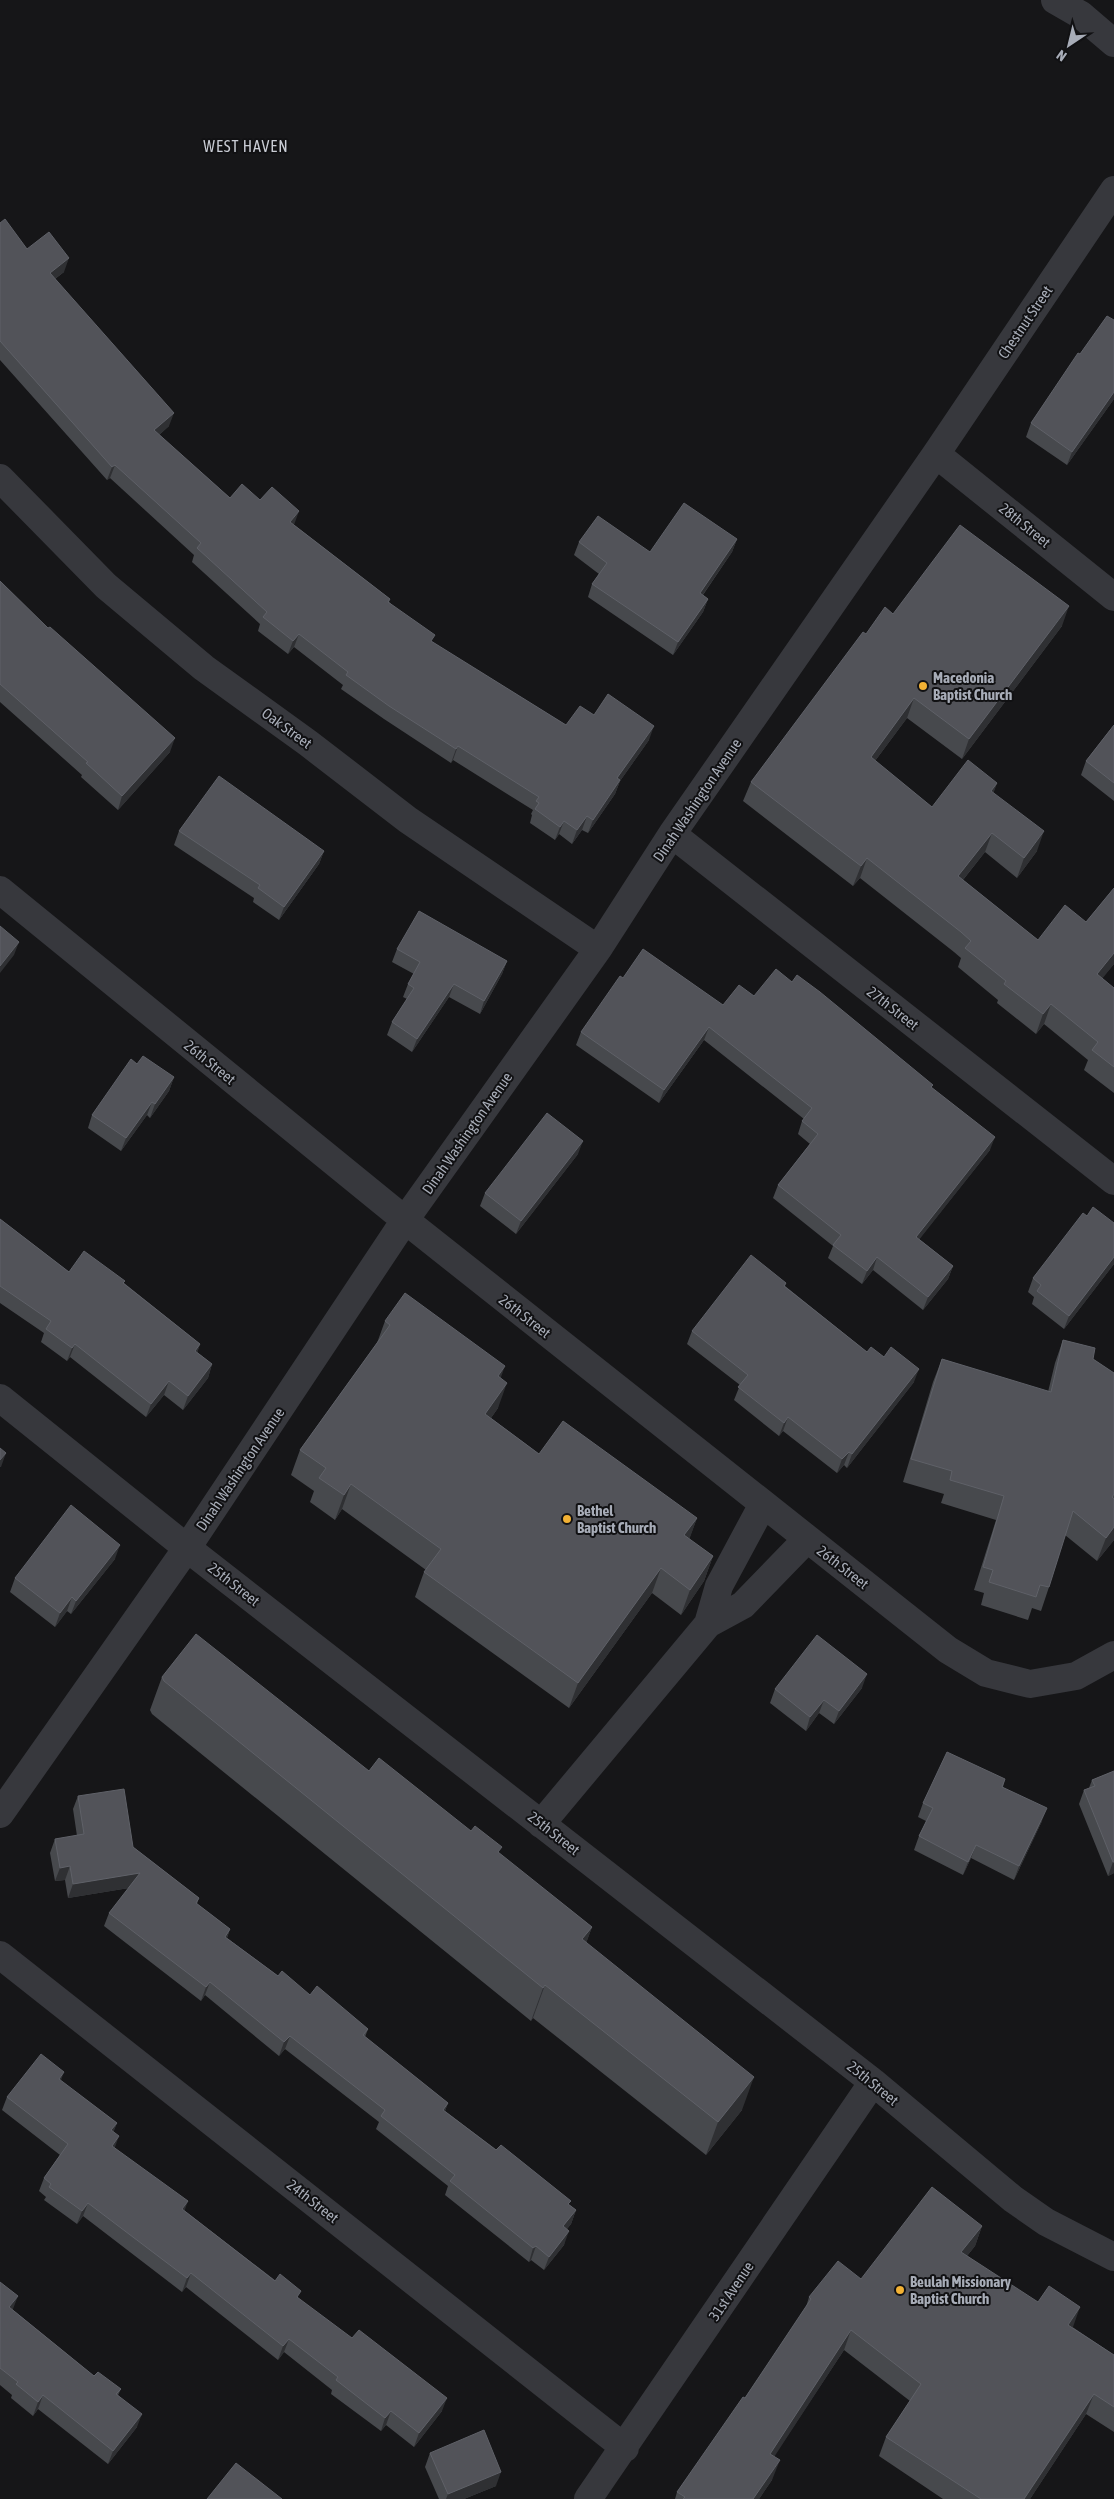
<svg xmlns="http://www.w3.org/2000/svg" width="1114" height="2499" viewBox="0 0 1114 2499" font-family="'Asap Condensed',sans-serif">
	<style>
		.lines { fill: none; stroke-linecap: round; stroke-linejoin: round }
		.minor { stroke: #37383d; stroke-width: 28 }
		.wall { fill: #47494d }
		.shaded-wall { fill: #2f3033 }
		.building { fill: #525359; stroke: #5f6168 }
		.poi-dot { fill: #f2b134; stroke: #111113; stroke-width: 2 }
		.labels { text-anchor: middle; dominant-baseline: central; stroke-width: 4; stroke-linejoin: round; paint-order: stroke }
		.street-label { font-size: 15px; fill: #a8adb8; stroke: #111113 }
		.poi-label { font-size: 15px; font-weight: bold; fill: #a8adb8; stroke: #111113; text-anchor: start }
		.neighbourhood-label { font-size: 16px; letter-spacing: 1px; fill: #c9ccd4; stroke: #111113 }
	</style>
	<rect width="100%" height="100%" fill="#161618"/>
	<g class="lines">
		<!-- minor -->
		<path class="minor" d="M1055,0L1081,15L1114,43
			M936,454L1114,597
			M0,478L106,586L204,668L308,743L408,820L598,949
			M672,834L1114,1181
			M0,890L405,1220L948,1650L986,1673L1030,1684L1076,1676L1114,1655
			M0,1398L187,1548L873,2082L1013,2199L1046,2222L1114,2257
			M763,1504L719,1586L708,1624L743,1605L807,1539
			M0,1814L187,1548L405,1220L598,949L672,834L936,454L1114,190
			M541,1824L708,1624
			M0,1955L625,2448
			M588,2499L873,2082"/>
	</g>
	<!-- wall -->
	<path class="wall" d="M0,223L27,249L64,272L55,279L169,426L159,435L230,498L260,500L294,525L390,599L389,602L432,642L566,725L594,715L649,740L620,781L615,794L588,833L582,830L572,844L559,834L555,840L530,823L532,815L531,814L533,810L453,760L451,763L384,719L341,689L343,685L294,647L288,654L258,631L260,624L192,562L194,555L110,478L107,480L0,360Z
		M1114,320V399L1067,465L1026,437L1031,423L1080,354Z
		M737,539L732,552L703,595L708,599L703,612L673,655L588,597L592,584L599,574L574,555L579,542L650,552Z
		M0,581L170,752L118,810L81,777L82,775L0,702Z
		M893,614L1062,626L962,759L907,718L875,761L932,807L997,783L993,793L1037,851L1017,878L985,852L963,880L1038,940L1086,922L1114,888V964L1102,978L1114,988V1093L1084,1070L1088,1060L1044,1024L1036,1034L997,1003L998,1000L958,967L961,958L954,952L860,878L853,886L743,801L751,782L866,634Z
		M1114,725V801L1081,775L1086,761Z
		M179,831L324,851L319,864L279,920L253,902L254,898L174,845Z
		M397,949L507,961L502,974L480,1014L449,997L412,1052L387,1035L392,1022L407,999L403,997L408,984L414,974L392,962Z
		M623,978L723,1005L754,996L792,982L932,1088L990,1150L919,1239L953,1266L948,1279L923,1310L873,1270L862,1284L828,1258L833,1246L773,1198L778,1185L810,1144L798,1134L802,1121L804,1119L704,1040L659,1103L576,1045L581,1032Z
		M137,1064L174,1077L169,1091L150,1118L147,1115L121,1151L88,1128L92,1115Z
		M578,1154L516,1234L480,1206L485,1193Z
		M1087,1216L1114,1223V1264L1064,1329L1032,1304L1034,1297L1028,1292L1033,1278Z
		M0,1219L69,1272L124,1283L200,1344L197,1352L212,1364L208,1378L183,1410L164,1395L146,1417L70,1357L67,1361L41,1342L44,1333L0,1303Z
		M786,1283L785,1286L867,1352L914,1382L847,1468L844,1465L837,1473L783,1431L779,1436L734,1400L740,1385L687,1344L692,1331Z
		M385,1321L501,1378L498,1408L491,1418L539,1454L697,1518L689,1539L713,1556L704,1581L681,1615L652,1593L569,1708L415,1597L424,1572L426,1570L342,1509L335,1520L310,1502L314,1491L291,1475L300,1450L377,1343Z
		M1063,1340L1114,1373V1540L1097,1561L1065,1535L1049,1587L1041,1611L1032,1608L1028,1620L981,1605L984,1593L974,1590L996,1520L941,1503L944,1494L903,1482L933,1382L942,1359L1048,1392L1055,1363Z
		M115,1559L71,1614L67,1611L55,1627L10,1592L15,1578Z
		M162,1677L369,1771L499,1854L592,1927L586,1943L742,2110L706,2155L533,2018L531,2021L152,1714L150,1710Z
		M862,1688L834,1724L819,1713L806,1731L770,1703L775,1689Z
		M1114,1771V1873L1108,1876L1079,1804L1084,1790L1089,1788L1092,1780Z
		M1005,1779L1003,1787L1042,1821L1014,1880L971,1858L963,1875L914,1850L919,1836L926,1821L918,1817L923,1803Z
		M78,1796L133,1847L199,1898L197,1904L230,1929L227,1938L278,1976L368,2029L365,2037L448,2103L445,2111L576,2210L571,2224L567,2229L564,2245L544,2270L531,2260L529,2262L445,2195L448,2186L376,2129L379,2122L285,2049L279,2056L205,1995L201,2001L104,1926L109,1913L129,1888L68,1898L65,1880L55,1881L50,1853L55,1839L77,1836L73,1809Z
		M61,2081L117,2123L113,2132L115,2148L185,2211L298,2298L442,2411L414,2447L386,2425L381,2431L331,2394L332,2390L284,2352L278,2360L186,2287L182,2292L83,2216L77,2224L44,2200L46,2197L39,2191L44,2178L60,2155L2,2110L7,2097Z
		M982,2226L975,2246L967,2256L1114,2355V2432L1086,2414L1030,2499H943L879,2456L886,2437L910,2401L844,2350L774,2456L772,2480L759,2499H675L677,2492L745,2398L806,2307L809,2297L861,2279Z
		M0,2282L13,2309V2310L94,2376L121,2389L118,2395L137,2427L108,2464L38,2409L33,2416L11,2398L12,2395L0,2385Z
		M430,2453L496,2486L464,2499H439L425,2467Z"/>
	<!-- shaded-wall -->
	<path class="shaded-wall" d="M69,258L64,272L45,286L50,273Z
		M1114,392V399L1067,465L1072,452Z
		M174,413L169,426L149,444L154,430Z
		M115,465L110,478L107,480L112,467Z
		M299,511L294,525L285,535L290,522Z
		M737,539L732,552L695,606L700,593Z
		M708,599L703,612L673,655L678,642Z
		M1069,606L1062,626L962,759L969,739Z
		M299,634L294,647L288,654L293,641Z
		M914,698L907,718L863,777L871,757Z
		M654,726L649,740L620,781L615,794L588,833L593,820L617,778Z
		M175,738L170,752L118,810L122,796Z
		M458,746L453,760L451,763L456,749Z
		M997,783L990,803L991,791Z
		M587,816L582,830L572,844L577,830Z
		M564,821L559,834L555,840L560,827Z
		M1044,831L1037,851L1017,878L1024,858Z
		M992,833L985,852L950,896L958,876Z
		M324,851L319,864L279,920L284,907Z
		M867,858L860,878L853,886L861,866Z
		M19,942L14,955L0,973V966Z
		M1114,953V964L1090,994L1097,974Z
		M507,961L502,974L480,1014L484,1001Z
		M454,984L449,997L412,1052L417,1039Z
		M1051,1004L1044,1024L1036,1034L1043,1014Z
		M709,1027L704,1040L659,1103L664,1090Z
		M174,1077L169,1091L150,1118L155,1104Z
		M152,1102L147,1115L121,1151L126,1138Z
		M995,1137L990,1150L911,1250L916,1237Z
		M583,1141L578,1154L516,1234L521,1221Z
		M877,1257L873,1270L862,1284L867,1271Z
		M1114,1257V1264L1064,1329L1069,1316Z
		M953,1266L948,1279L923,1310L928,1297Z
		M75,1344L70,1357L67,1361L72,1348Z
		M200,1344L196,1357L195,1351Z
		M212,1364L208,1378L183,1410L188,1396Z
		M505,1366L496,1391L498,1376Z
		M919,1369L914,1382L847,1468L852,1454Z
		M169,1381L164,1395L146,1417L151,1404Z
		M507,1383L498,1408L476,1439L485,1414Z
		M788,1417L783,1431L779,1436L784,1423Z
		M849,1452L844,1465L837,1473L842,1459Z
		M6,1453L1,1467H0V1460Z
		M351,1484L342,1509L335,1520L344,1495Z
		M697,1518L688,1543L684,1535Z
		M1114,1527V1540L1097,1561L1106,1538Z
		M120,1545L115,1559L71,1614L76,1601Z
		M713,1556L704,1581L681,1615L690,1590Z
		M661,1568L652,1593L569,1708L578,1683Z
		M72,1597L67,1611L55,1627L60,1613Z
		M867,1674L862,1688L834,1724L839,1711Z
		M824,1700L819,1713L806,1731L810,1717Z
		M1047,1808L1042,1821L1014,1880L1019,1866Z
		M976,1845L971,1858L963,1875L968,1862Z
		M1113,1862H1114V1873L1108,1876Z
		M70,1866L65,1880L55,1881L60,1868Z
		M140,1873L135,1887L68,1898L73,1884Z
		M592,1927L580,1960L582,1939Z
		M230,1929L225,1943V1937Z
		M210,1982L205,1995L201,2001L206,1987Z
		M545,1985L533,2018L531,2021L543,1988Z
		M290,2036L285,2049L279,2056L284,2042Z
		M64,2072L59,2086V2079Z
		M754,2077L742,2110L706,2155L718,2122Z
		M448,2103L443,2116V2110Z
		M117,2123L112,2136L111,2130Z
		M119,2136L114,2150L112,2146Z
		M188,2201L183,2215L182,2209Z
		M88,2203L83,2216L77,2224L82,2211Z
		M576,2210L571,2224L558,2240L563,2226Z
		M982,2226L975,2246L954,2272L961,2252Z
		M569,2231L564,2245L544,2270L549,2257Z
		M536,2246L531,2260L529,2262L533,2248Z
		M191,2273L186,2287L182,2292L187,2278Z
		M18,2296L13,2309L4,2321L9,2307Z
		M1080,2307L1073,2327L1061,2345L1068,2325Z
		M851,2330L844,2350L763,2474L770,2454Z
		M289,2339L284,2352L278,2360L283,2346Z
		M1094,2394L1086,2414L1030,2499H1024Z
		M43,2395L38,2409L33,2416L38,2402Z
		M447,2398L442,2411L414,2447L419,2433Z
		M391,2411L386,2425L381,2431L385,2418Z
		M142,2414L137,2427L108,2464L113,2451Z
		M780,2460L772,2480L759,2499H753Z
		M501,2472L496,2486L464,2499H446L448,2494Z"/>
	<!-- building -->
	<path class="building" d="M5,219L27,249L49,232L69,258L50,273L174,413L154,430L230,498L242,484L260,500L272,487L299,511L290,522L390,599L388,602L435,635L431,641L566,725L580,706L594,715L608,694L654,726L617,778L620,780L593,820L587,816L577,830L564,821L560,827L535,809L539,803L536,801L539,797L458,746L456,749L389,706L346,675L348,672L299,634L293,641L263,617L267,612L197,548L201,543L115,465L112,467L0,341V223Z
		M1107,316L1114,320V392L1072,452L1031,423L1078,353L1080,354Z
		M684,503L737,539L700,593L708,599L678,642L592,584L607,563L579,542L598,516L650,552Z
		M960,525L1069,606L969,739L914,698L871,757L932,807L968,760L997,783L991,791L1044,831L1024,858L992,833L958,876L1038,940L1065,905L1086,922L1114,888V953L1097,974L1114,988V1067L1092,1050L1098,1042L1051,1004L1043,1014L1004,984L1006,981L965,948L971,941L961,932L867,858L861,866L751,782L863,632L866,634L885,607L893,614Z
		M0,581L48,628L50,627L175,738L122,796L86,763L88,762L0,684Z
		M1114,725V783L1086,761Z
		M219,776L324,851L284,907L258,888L260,885L179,831Z
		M419,911L507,961L484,1001L454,984L417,1039L392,1022L414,988L408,984L420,962L397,949Z
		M0,926L19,942L0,966Z
		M643,949L723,1005L739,985L754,996L776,969L792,982L797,975L820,992L933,1085L931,1087L995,1137L916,1237L953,1266L928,1297L877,1257L867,1271L833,1245L841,1235L778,1185L818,1134L802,1121L812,1108L709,1027L664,1090L581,1032L620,976L623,978Z
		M143,1056L174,1077L155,1104L152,1102L126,1138L92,1115L131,1059L137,1064Z
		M547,1113L583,1141L521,1221L485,1193Z
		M1093,1207L1114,1223V1257L1069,1316L1037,1291L1041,1285L1033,1278L1083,1213L1087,1216Z
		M0,1219L69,1272L84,1251L125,1281L123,1283L200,1344L195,1351L212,1364L188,1396L169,1381L151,1404L75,1344L72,1348L46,1329L51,1321L0,1286Z
		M751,1255L786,1283L784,1286L867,1352L871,1347L884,1357L891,1347L919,1369L852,1454L849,1452L842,1459L788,1417L784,1423L738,1387L748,1375L692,1331Z
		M405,1293L505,1366L498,1376L507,1383L485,1414L539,1454L563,1421L697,1518L684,1535L713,1556L690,1590L661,1568L578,1683L424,1572L441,1549L351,1484L344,1495L319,1478L326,1468L300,1450L390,1325L385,1321Z
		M1063,1340L1095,1348L1093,1359L1114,1373V1494L1112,1497L1114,1499V1527L1106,1538L1073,1511L1049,1587L1040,1585L1036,1597L989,1582L993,1570L983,1567L1004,1496L950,1480L952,1471L911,1459L942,1359L1051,1392Z
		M0,1448L6,1453L0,1460Z
		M71,1505L120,1545L76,1601L72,1597L60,1613L15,1578Z
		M196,1634L369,1771L379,1758L471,1831L475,1826L502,1847L498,1852L592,1927L582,1939L754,2077L718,2122L545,1985L543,1988L164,1681L162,1677Z
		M817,1635L867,1674L839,1711L824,1700L810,1717L775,1689Z
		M947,1752L1005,1779L1002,1787L1047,1808L1019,1866L976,1845L968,1862L919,1836L933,1808L923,1803Z
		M1114,1771V1862H1113L1084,1790L1095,1786L1092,1780Z
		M124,1789L133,1847L199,1898L196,1903L230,1929L225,1937L278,1976L282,1971L310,1995L317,1986L368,2029L363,2035L448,2103L443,2110L496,2150L501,2145L571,2201L568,2204L576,2210L563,2226L569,2231L549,2257L536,2246L533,2248L450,2181L455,2175L381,2116L385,2110L290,2036L284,2042L210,1982L206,1987L109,1913L140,1873L73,1884L70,1866L60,1868L55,1839L84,1834L78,1796Z
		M41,2054L64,2072L59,2079L117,2123L111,2130L119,2136L112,2146L188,2201L182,2209L275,2281L280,2274L301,2291L297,2297L352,2338L359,2330L447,2398L419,2433L391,2411L385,2418L336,2380L338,2377L289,2339L283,2346L191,2273L187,2278L88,2203L82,2211L49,2187L51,2184L44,2178L68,2144L7,2097Z
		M932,2187L982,2226L961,2252L1038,2302L1049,2286L1080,2307L1068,2325L1114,2355V2407L1094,2394L1024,2499H981L886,2437L921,2384L851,2330L770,2454L780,2460L753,2499H683L685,2497L677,2492L743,2397L745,2398L811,2299L809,2297L838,2261L861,2279Z
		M0,2282L18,2296L9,2307L94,2376L98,2372L121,2389L116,2394L142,2414L113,2451L43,2395L38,2402L16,2384L18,2382L0,2368Z
		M484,2430L501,2472L448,2494L430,2453Z
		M236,2463L282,2499H207Z"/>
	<!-- markers -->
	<g class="poi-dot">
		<circle cx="923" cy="686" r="5"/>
		<circle cx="567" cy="1519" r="5"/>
		<circle cx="900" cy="2290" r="5"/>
	</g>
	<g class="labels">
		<!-- street labels -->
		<g class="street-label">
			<text transform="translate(1025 322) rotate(-56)">Chestnut Street</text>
			<text transform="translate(1025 525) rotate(39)">28th Street</text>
			<text transform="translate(287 728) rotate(36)">Oak Street</text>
			<text transform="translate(697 800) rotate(-56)">Dinah Washington Avenue</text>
			<text transform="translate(893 1008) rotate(38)">27th Street</text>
			<text transform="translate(210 1062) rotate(39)">26th Street</text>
			<text transform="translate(467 1133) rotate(-55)">Dinah Washington Avenue</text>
			<text transform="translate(525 1316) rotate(38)">26th Street</text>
			<text transform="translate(240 1469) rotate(-56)">Dinah Washington Avenue</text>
			<text transform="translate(843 1567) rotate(38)">26th Street</text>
			<text transform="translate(234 1584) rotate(38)">25th Street</text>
			<text transform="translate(554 1833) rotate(38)">25th Street</text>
			<text transform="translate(873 2083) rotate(39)">25th Street</text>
			<text transform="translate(313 2201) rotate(38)">24th Street</text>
			<text transform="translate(731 2291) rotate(-56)">31st Avenue</text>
		</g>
		<!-- poi labels -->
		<g class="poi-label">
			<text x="933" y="677">Macedonia<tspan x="933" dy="17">Baptist Church</tspan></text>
			<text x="577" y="1510">Bethel<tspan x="577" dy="17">Baptist Church</tspan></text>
			<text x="910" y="2281">Beulah Missionary<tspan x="910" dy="17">Baptist Church</tspan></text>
		</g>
		<!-- neighbourhood labels -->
		<g class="neighbourhood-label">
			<text x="246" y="146">WEST HAVEN</text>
		</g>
	</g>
	<!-- north arrow -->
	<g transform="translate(1069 45) rotate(215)" stroke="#111113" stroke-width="4" paint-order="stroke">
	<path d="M0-4L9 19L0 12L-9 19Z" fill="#a8adb8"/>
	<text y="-8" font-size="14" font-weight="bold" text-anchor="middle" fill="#a8adb8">N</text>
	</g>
</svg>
